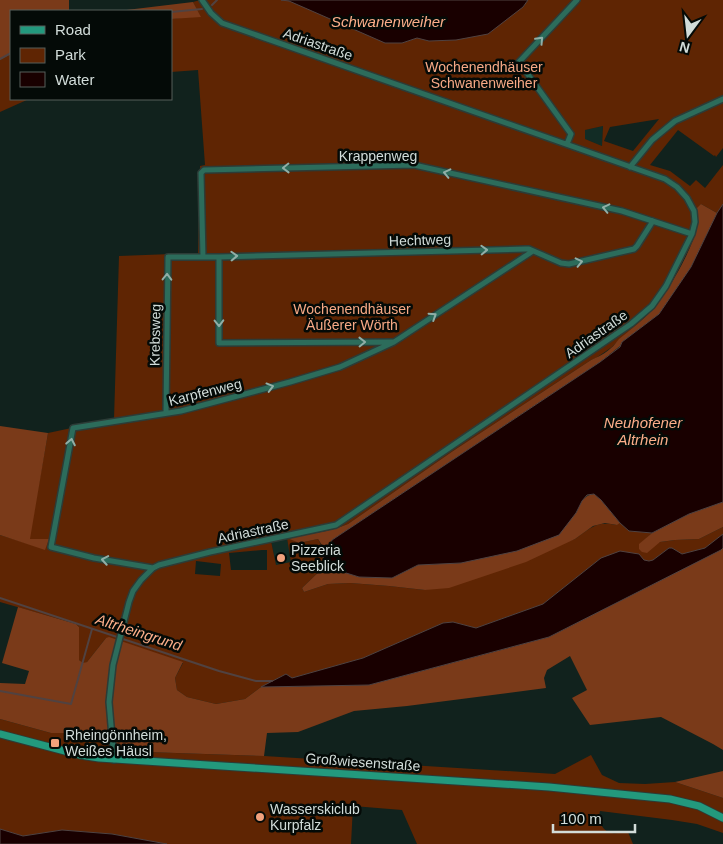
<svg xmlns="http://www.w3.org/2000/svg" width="723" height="844" viewBox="0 0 723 844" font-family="Arial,sans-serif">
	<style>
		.built { fill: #122c25 }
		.green { fill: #5f2503; fill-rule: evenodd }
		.forest { fill: #7a3a19 }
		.water { fill: #190000; stroke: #504241 }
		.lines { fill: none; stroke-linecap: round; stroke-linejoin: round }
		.stream { stroke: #504241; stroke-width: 2 }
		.street-casing { stroke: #2c3c37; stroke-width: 8 }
		.secondary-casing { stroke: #2c3c37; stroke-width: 9 }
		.street { stroke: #2c6c5b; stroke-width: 5 }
		.secondary { stroke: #23997d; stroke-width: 7 }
		.oneway { stroke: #90afa7 }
		.poi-dot { fill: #f1a17c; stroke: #040a07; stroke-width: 2 }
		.labels { text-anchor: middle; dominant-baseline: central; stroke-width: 5; stroke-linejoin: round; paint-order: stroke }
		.street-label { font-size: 14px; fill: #d2dcd9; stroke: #040a07 }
		.park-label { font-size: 14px; fill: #f7a986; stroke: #040a07 }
		.poi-label { font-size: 14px; fill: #d2dcd9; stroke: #040a07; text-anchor: start }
		.water-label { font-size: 15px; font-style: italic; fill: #fcae8a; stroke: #040a07 }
	</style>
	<rect width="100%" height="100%" fill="#11221d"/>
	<!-- built -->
	<path class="built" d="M603,126L602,146L584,139L585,130Z
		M287,538L292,562L276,565L271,541Z"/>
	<!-- green -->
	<path class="green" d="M200,0H281L289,1L402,43L417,38L429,41L523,7L528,0H723V148L716,157L715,155L714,156L678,130L650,165L670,171L690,186L696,180L705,188L723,165V204L717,213L701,204L692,243L670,285L653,309L636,326L618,341L612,347L596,358L591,360L453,451L348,524C329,532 308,534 288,538L299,543L318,539L324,550H329V552L323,557L326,565L302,588L304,592L328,584L350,583L389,586L425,590L575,539C591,528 596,521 616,525L620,523L629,531L652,533L639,545L675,540L699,539L723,527V534L721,536L705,548L682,554L672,548H669L653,560L649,561L601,558L543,604L476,628L453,622L443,623L363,658L292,678L286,674L261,687L245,699L216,704L187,697L177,690L175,678L183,663L106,638L87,662L83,664L79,660V627L76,624L0,602V535L45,549L29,539L48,433L114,419L119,256L198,253L200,166L205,165L198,70L171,72V19L200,16L193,2ZM659,119L633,151L604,141L610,127ZM603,126L602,146L585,139V130ZM287,538L291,562L276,565L271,541ZM262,550H267V570H231L229,553ZM196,561L221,564L220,576L195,574Z
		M11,54V99H29L0,112V60Z
		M0,719L51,733H115L118,751L264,756L555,774L591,755L602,775L619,783L645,784L675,782L723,798V833L697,824L672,820L600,811C598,820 601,831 612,833C616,834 624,832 628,832L633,844H417L402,810L353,806L351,844H167L113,834L62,830L23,836L0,829Z"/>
	<!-- forest -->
	<path class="forest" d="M0,0H69V11H11V54L0,60Z
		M193,2L201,17L171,19V11H118Z
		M701,204L717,213L691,267L659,314L622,342L620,346L600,362L332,540L329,550H325L318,539L299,543L287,538C308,534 329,532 348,524L453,451L591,360C598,357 606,353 611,348C614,346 616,342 619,339C630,330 641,322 651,311C665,297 693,249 696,229C697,223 696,216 695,210Z
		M0,426L48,433L30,539H49L45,550L0,535Z
		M594,494L601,500L620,523L617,525L605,523L593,526L575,539L526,562L449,588L425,590L389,586L350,583L328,584L304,592L302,588L326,565L330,568L359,577L392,578L418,565L461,563L576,513C581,503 582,496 594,494Z
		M723,502V527L699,539L675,540L660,542L647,553L642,552L639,549V544L652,533L689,514Z
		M723,548V750L713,744L661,717L590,725L572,698L587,690L570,656L547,670L544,678L546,688L407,706L354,711L298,732L267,733L264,756L118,751L115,733H51L0,719V683L25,684L29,671L2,663L18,607L76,624L79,627V660L83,663L87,662L106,638L109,637L183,662L175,678L177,690L187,697L216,704L245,699L261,687L369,685L549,637Z
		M723,771V798L675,782Z"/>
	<!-- water -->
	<path class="water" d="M281,0H528L523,7L488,34L456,40L429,41L417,38L402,43H385L289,1Z
		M723,204V502L689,514L652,533L629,531L620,523L601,500L594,494L587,495L582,501L576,513L559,535L517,551L461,563L418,565L392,578L359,577L330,568L326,565L323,557L329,552V546L332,540L600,362L620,347L622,342L659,314L691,267L717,213Z
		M723,534V548L721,550L549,637L369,685L261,687L286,674L292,678L363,658L443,623L453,622L476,628L543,604L601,558L620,551L639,554L644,560L649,561L653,560L669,548H672L682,554L705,548Z
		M0,829L23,836L62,830L112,834L167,844H0Z"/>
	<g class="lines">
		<!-- stream -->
		<path class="stream" d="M212,5L217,0
			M171,12L202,9
			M0,59L11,53
			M0,598L219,671L256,681H272
			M0,691L71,704L92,629"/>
		<defs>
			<path id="street" d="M567,144L571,134L519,62L577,0
				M630,167L652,140L675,121L723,99
				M203,257L201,173L204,170L414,165L622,211L692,234
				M219,257V343L392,342
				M166,413L168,257H219L525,249H529L561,263L569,264L634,249L637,246L653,221
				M153,568L94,558L51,547L73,428L181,411L290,382L340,367L394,342L533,251
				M114,760L109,702L113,665L129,602L133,591L141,580L153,568L159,565L210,552L336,525L631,324L652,306L666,286L692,234L695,222L694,211L687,198L677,187L665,179L222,23L211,13L202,0"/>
			<path id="secondary" d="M0,734L80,755L99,758L549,787L670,799L699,806L723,818"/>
		</defs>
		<!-- street casing -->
		<use href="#street" class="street-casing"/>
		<!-- secondary casing -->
		<use href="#secondary" class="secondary-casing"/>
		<!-- street -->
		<use href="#street" class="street"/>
		<!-- secondary -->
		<use href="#secondary" class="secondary"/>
	</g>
	<!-- one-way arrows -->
	<defs><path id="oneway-chevron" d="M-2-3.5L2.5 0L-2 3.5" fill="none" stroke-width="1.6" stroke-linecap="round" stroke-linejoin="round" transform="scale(1.25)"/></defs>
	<g class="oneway">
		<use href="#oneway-chevron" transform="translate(540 40) rotate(-47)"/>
		<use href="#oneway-chevron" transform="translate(286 168) rotate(179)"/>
		<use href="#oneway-chevron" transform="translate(447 173) rotate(-167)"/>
		<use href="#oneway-chevron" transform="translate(606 208) rotate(-167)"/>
		<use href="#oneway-chevron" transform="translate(484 250) rotate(-2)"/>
		<use href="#oneway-chevron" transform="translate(234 256) rotate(-2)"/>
		<use href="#oneway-chevron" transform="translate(579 262) rotate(-13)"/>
		<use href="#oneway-chevron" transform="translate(167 277) rotate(-89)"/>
		<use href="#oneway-chevron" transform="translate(433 316) rotate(-33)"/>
		<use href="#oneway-chevron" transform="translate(219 323) rotate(89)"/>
		<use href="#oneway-chevron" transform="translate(362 342) rotate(-1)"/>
		<use href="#oneway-chevron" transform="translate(270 387) rotate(-15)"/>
		<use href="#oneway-chevron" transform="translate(71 442) rotate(-79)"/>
		<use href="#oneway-chevron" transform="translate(105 560) rotate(-170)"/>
	</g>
	<!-- markers -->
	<g class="poi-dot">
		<circle cx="281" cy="558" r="5"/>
		<rect x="50" y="738" width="10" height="10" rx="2.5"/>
		<circle cx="260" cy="817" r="5"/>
	</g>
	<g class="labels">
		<!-- street labels -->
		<g class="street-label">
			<text transform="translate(318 44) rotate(19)">Adriastraße</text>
			<text x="378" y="156">Krappenweg</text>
			<text transform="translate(420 240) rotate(-2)">Hechtweg</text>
			<text transform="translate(596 334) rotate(-35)">Adriastraße</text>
			<text transform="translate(155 335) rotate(-89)">Krebsweg</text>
			<text transform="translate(205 392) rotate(-14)">Karpfenweg</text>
			<text transform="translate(253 531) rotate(-12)">Adriastraße</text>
			<text transform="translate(363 762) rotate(4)">Großwiesenstraße</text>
		</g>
		<!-- park labels -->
		<g class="park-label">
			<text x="484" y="67">Wochenendhäuser<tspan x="484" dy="16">Schwanenweiher</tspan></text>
			<text x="352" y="309">Wochenendhäuser<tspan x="352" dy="16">Äußerer Wörth</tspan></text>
		</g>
		<!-- poi labels -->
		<g class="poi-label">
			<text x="291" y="550">Pizzeria<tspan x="291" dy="16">Seeblick</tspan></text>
			<text x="65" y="735">Rheingönnheim,<tspan x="65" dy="16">Weißes Häusl</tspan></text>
			<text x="270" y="809">Wasserskiclub<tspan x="270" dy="16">Kurpfalz</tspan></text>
		</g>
		<!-- water labels -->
		<g class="water-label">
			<text x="388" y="21">Schwanenweiher</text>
			<text x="643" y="422">Neuhofener<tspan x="643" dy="17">Altrhein</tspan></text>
			<text transform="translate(139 632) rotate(18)">Altrheingrund</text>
		</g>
	</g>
	<!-- legend -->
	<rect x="10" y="10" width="162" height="90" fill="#040a07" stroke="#565e5b"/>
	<rect x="20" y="26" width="25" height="8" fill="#23997d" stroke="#565e5b"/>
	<text x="55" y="35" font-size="15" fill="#d2dcd9">Road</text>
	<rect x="20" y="48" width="25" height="15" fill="#5f2503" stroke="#565e5b"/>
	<text x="55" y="60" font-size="15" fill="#d2dcd9">Park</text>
	<rect x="20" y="72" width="25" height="15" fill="#190000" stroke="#565e5b"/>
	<text x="55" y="85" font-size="15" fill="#d2dcd9">Water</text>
	<!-- north arrow -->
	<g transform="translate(688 35) rotate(195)" stroke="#040a07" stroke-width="4" paint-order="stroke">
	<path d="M0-4L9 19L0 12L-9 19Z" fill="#d2dcd9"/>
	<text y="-8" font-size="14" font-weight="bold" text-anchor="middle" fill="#d2dcd9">N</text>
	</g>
	<!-- scale -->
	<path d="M553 824v8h82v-8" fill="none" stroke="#d2dcd9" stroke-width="2.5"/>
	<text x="560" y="824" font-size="15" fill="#d2dcd9" stroke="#040a07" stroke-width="4" paint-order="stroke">100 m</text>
</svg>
